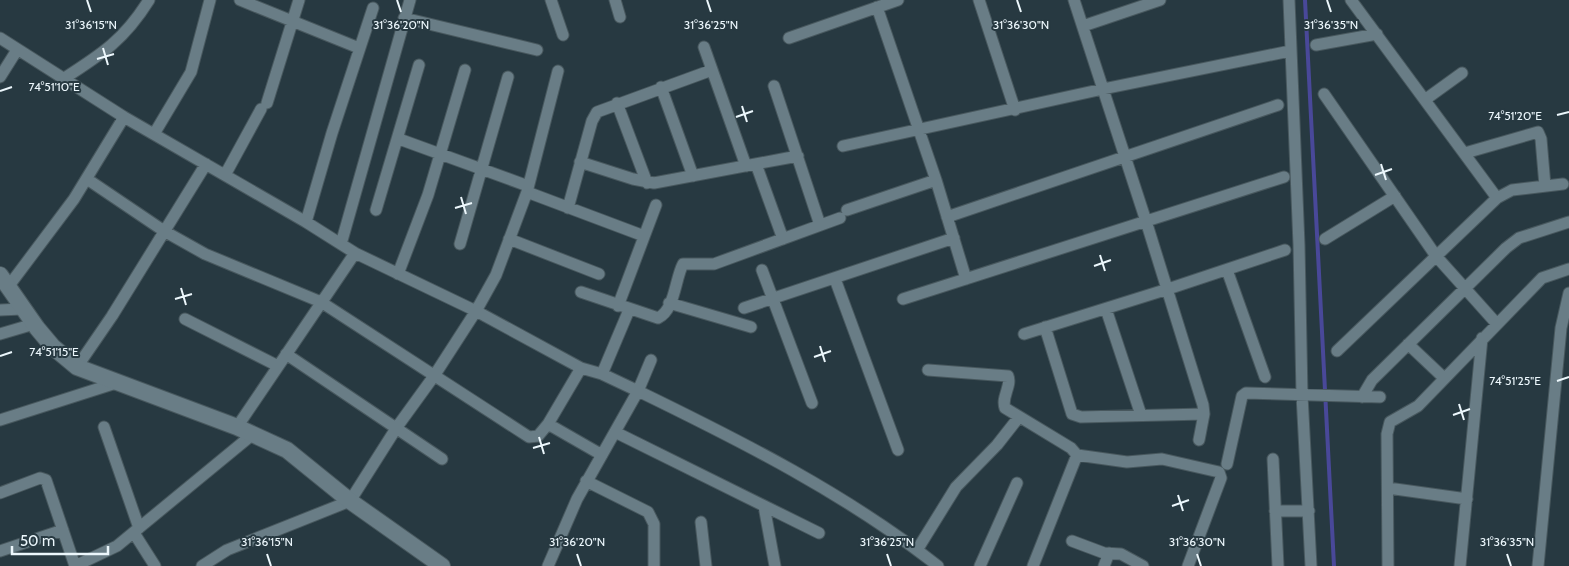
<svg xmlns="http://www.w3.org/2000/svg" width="1569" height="566" viewBox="0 0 1569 566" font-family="Cabin,sans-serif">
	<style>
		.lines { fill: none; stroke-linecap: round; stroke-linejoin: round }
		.stream { stroke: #494899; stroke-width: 4 }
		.street-casing { stroke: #48585e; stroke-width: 13 }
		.secondary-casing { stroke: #48585e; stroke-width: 18 }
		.street { stroke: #697d86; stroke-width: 11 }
		.secondary { stroke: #697d86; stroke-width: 16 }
		.ticks { fill: none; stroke: #ecf7fc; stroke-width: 2 }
		.ticks-label { font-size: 12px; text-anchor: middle; fill: #ecf7fc; stroke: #273941; stroke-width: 4; stroke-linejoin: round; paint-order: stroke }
	</style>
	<rect width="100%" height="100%" fill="#273941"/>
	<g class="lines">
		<!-- stream -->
		<path class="stream" d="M1305,0L1334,566"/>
		<defs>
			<path id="street" d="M240,0L359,48
				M551,0L563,35
				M615,0L620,17
				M979,0L1015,110
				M1074,0L1146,221L1203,405L1204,414L1199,440
				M1289,0L1299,245L1302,395L1311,566
				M877,7L936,180L966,279
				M404,18L537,50
				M1083,26L1160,0
				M0,38L124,117L306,222L355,253L476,311L581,368L602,374L638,391L651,360
				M789,38L898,0
				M1316,45L1377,34
				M704,47L746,166
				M0,77L17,50
				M63,79C102,54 124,40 149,0
				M774,86L820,225
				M661,87L693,176
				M1324,94L1436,256L1496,323
				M1426,99L1462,73
				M267,103L299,0
				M617,103L647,183
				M154,134L191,72L210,0
				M399,139L528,186
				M843,146L1103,89L1290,51
				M1465,153L1538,132L1541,139L1545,186
				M580,162L633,179L654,183L798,156
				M756,164L783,239
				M225,175L261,109
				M87,179L164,231L205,254L321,302L529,437L538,436L548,424L581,368
				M527,192L644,236
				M1497,198L1512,190L1563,184
				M568,208L592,121L597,112L712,70
				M376,210L419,65
				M847,210L936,180
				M947,217L1278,105
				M306,222L332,133L373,8
				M509,239L599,274
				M1325,239L1395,196
				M341,244L410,0
				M460,244L508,77
				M762,270L812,403
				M1227,270L1265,377
				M398,274L428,195L465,70
				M835,279L898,450
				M8,287L74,199L124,117
				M581,292L658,318C675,310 675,279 683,264H714L840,218
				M903,299L1284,177
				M669,303L751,327
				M618,306L656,205
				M744,308L954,238
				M1106,309L1141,415
				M0,310L22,309
				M185,319L278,366
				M1045,327L1072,414L1081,417L1204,414
				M0,334L34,324
				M1024,334L1168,289L1285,250
				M1408,344L1444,378
				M1337,351L1497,198L1351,0
				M286,354L442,459
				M77,367L112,316L206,164
				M928,370L1008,376C1012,386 1001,397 1005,408L1071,448L1077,455L1033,566
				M602,374L629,310
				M1362,397L1372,380L1506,248L1519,238L1569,222
				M0,420L116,383
				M548,424L602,455
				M104,427L139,528
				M237,427L355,253
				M615,432L819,533
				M1077,455L1127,462L1162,459L1219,472L1221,478L1188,566
				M1273,459L1278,566
				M1227,464L1242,396L1246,393L1380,397
				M586,481L648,512L654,524V566
				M1388,488L1467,499
				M0,493L40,478L46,480L75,566
				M764,506L775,566
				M1275,511H1309
				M701,522L706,566
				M134,533L155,566
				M1072,541L1104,553L1121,554L1143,566
				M917,550L956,487L997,445L1019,417
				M0,551L63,530
				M75,566L117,546L253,434
				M202,566L227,550L350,501L397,427L434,376L476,311L496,275L527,192L558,71
				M548,566L577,499L638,391C743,442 846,494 938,566
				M980,566L1017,483
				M1104,566L1109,553
				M1388,566L1387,434L1390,422L1418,406L1542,278L1569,269
				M1460,566L1482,338
				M1538,566L1561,328L1569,293"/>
			<path id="secondary" d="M0,275L37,328L53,347L77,367L237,427L287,450L350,501L442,566"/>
		</defs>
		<!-- street casing -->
		<use href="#street" class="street-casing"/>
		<!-- secondary casing -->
		<use href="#secondary" class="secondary-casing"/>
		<!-- street -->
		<use href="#street" class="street"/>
		<!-- secondary -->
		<use href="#secondary" class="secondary"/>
	</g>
	<!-- ticks -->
	<path class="ticks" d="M87,0L91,12M397,0L401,12M707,0L711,12M1017,0L1021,12M1327,0L1331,12M103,48L108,65M97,59L114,54M0,91L12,87M742,106L747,122M1557,115L1569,112M736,117L753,111M1381,164L1386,180M1375,175L1392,169M461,197L466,214M455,208L472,203M1100,255L1105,271M1094,266L1111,260M181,288L186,305M175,299L192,294M820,346L825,362M0,356L12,352M814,357L831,351M1557,381L1569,377M1459,404L1464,420M1453,415L1470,409M539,437L544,454M533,448L550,443M1178,495L1183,511M1172,506L1189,500M267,554L271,566M577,554L581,566M887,554L891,566M1197,554L1201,566M1507,554L1511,566"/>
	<g class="ticks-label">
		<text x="91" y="29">31°36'15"N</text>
		<text x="401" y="29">31°36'20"N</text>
		<text x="711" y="29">31°36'25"N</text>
		<text x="1021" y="29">31°36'30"N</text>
		<text x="1331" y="29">31°36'35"N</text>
		<text x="54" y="91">74°51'10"E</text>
		<text x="1515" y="120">74°51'20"E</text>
		<text x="54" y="356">74°51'15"E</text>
		<text x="1515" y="385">74°51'25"E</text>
		<text x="267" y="546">31°36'15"N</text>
		<text x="577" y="546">31°36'20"N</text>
		<text x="887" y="546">31°36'25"N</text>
		<text x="1197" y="546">31°36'30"N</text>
		<text x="1507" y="546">31°36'35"N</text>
	</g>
	<!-- scale -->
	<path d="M12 546v8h96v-8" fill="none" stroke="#ecf7fc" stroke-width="2.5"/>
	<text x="20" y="546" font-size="15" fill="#ecf7fc" stroke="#273941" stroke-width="4" paint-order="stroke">50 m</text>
</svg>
